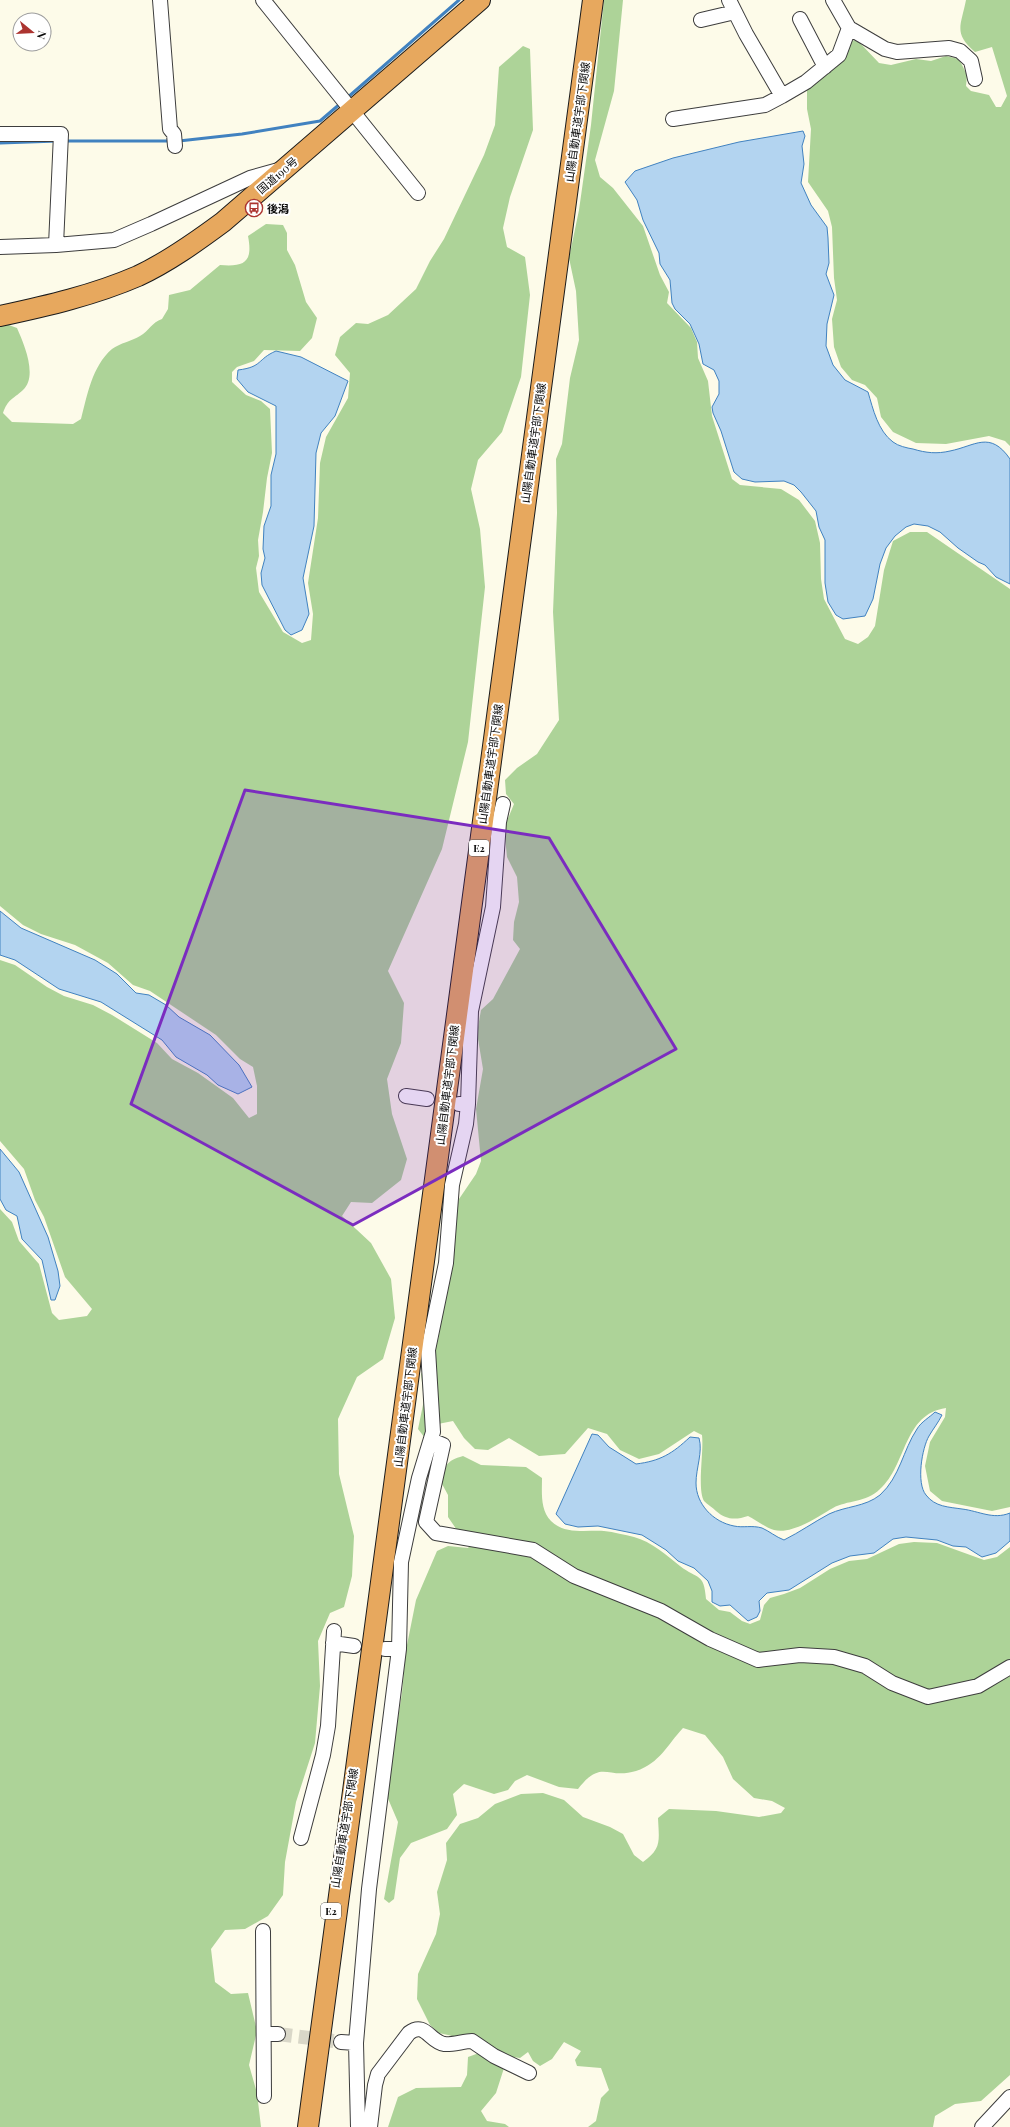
<svg xmlns="http://www.w3.org/2000/svg" width="1010" height="2127" viewBox="0 0 1010 2127" font-family="'Playfair Display','Noto Sans JP',serif">
	<style>
		.forest { fill: #add398 }
		.water { fill: #b3d4f0; stroke: #4182c0 }
		.lines { fill: none; stroke-linecap: round; stroke-linejoin: round }
		.stream { stroke: #4182c0; stroke-width: 3 }
		.minor-tunnel { stroke: #d9d7c8; stroke-width: 14; stroke-dasharray: 14 7; stroke-linecap: butt }
		.minor-casing { stroke: #3d3d3d; stroke-width: 16 }
		.highway-casing { stroke: #1b1b1b; stroke-width: 22 }
		.minor { stroke: #fff; stroke-width: 14 }
		.highway { stroke: #e7a85e; stroke-width: 20 }
		.marked { fill: #7b2cbf; fill-opacity: 0.2; stroke: #7b2cbf; stroke-width: 3; stroke-linejoin: round }
		.labels { text-anchor: middle; dominant-baseline: central; stroke-width: 4; stroke-linejoin: round; paint-order: stroke }
		.shield { fill: #fff; stroke: #545454; stroke-width: 1 }
		.shield-label { font-size: 10px; font-weight: bold; fill: #0a0a0a }
		.street-label { font-size: 11px; fill: #0a0a0a; stroke: #fff }
		.poi-label { font-size: 11px; font-weight: bold; fill: #0a0a0a; stroke: #fff; text-anchor: start }
	</style>
	<rect width="100%" height="100%" fill="#fdfbe9"/>
	<!-- forest -->
	<path class="forest" d="M604,0H623L614,91L595,160L600,177L613,188L643,226L660,275L669,292L667,303L691,328L697,342L698,358L708,381L712,416L732,479L740,485L781,489L799,500L815,521L820,543L821,579L824,599L845,639L858,644L868,637L875,626L884,570L893,541L910,532H927L1010,589V1507L992,1511L942,1501L930,1491L925,1466L930,1442L945,1417L946,1408C903,1414 907,1465 880,1489C866,1503 847,1500 833,1508C819,1516 792,1535 774,1530C766,1528 756,1520 748,1516C736,1520 726,1520 716,1511C713,1508 707,1504 704,1501C697,1489 704,1452 702,1435L694,1431L659,1454L639,1459L620,1450L607,1434L588,1428L565,1454L539,1456L509,1438L488,1450L475,1449L464,1438L453,1421L438,1424L425,1438L418,1429L424,1400L421,1374L431,1362L438,1340L454,1244L455,1213L459,1199L476,1174L481,1161L476,1109L483,1069L477,1033L481,1010L493,999L520,949L513,940L514,922L519,902L517,877L507,857L504,828L514,804L506,794L505,780L517,768L537,754L559,720L553,612L557,513L556,459L562,444L570,378L579,340L576,291L569,258L579,210L591,125Z
		M966,0H1010V446L1005,441L989,436L946,444L916,443L893,432L881,417L877,398L865,385L852,380L841,367L834,347L832,319L837,300L834,278L832,227L828,211L808,182L811,129L807,109V89L849,39L859,42L879,63L891,65L916,59L931,61L946,56L959,59L967,75L966,86L971,91L989,95L996,107H1001L1007,96L992,47L975,52C953,33 961,26 966,0Z
		M523,46L530,49L533,130L510,197L503,228L507,247L525,257L530,295L521,377L502,432L478,460L471,489L480,529L485,587L468,742L442,849L388,971L404,1003L401,1043L387,1079L392,1114L407,1159L401,1180L372,1203L351,1202L342,1216L371,1243L391,1279L395,1318L383,1359L357,1377L338,1419L339,1474L354,1536L352,1576L344,1607L330,1613L318,1641L320,1686L315,1743L296,1802L285,1862L283,1895L268,1916L245,1929L225,1930L211,1949L215,1982L231,1994L248,1993L257,2031L249,2065L257,2093L261,2127H0V1209L12,1222L19,1241L39,1264L52,1313L59,1320L87,1316L92,1309L65,1277L44,1217L35,1200L24,1169L0,1141V960L15,965L47,987L64,996L93,1005L112,1015L157,1043L172,1059L198,1073L233,1098L249,1118L257,1114V1086L253,1067L240,1059L216,1035L150,991L133,985L108,963L75,945L41,934L23,925L0,906V325L6,324L17,328C24,344 38,376 23,390C12,400 8,399 3,413L12,422L73,424L81,419C87,396 92,366 112,349C120,343 132,341 140,336C149,331 152,322 162,319L168,309L169,295L190,290L220,265C245,267 253,262 248,236L266,224L283,225L287,233V250L295,265L306,302L317,318L312,338L300,351L264,350L254,361L237,367L232,372V382L246,395L261,401L270,409L272,453L267,478L263,512L258,540L259,556L256,568L259,592L283,632L302,643L311,640L313,614L308,583L318,518L320,463L326,437L348,398L350,373L335,355L340,337L356,323L368,324L388,315L416,289L430,261L444,239L484,155L495,125L499,67Z
		M463,1456L481,1465L526,1467L542,1478C542,1492 540,1510 551,1521C565,1535 587,1530 604,1531C614,1532 625,1535 634,1537C652,1542 666,1555 680,1566C698,1580 704,1572 706,1599L719,1610L730,1612L742,1621L750,1624L760,1620L764,1605L770,1598L784,1594L800,1588L830,1569L849,1561L867,1559L899,1544L914,1542L937,1543L984,1560L997,1557L1010,1547V2075L981,2101L955,2104L935,2116L933,2127H588L596,2121L601,2098L609,2090L601,2068L577,2066L575,2060L581,2051L564,2042L552,2059L540,2066L533,2061L528,2052L520,2058L506,2056L457,2037L439,2033L430,2025L417,1999L418,1974L436,1934L440,1914L437,1892L447,1860L446,1843L460,1824L478,1818L495,1804L521,1794L543,1793L564,1800L583,1817L610,1827L623,1834L634,1855L643,1862C662,1848 659,1841 658,1818L669,1809L716,1811L759,1817L781,1813L785,1808L772,1801L754,1798L733,1779L723,1757L705,1735L683,1728C667,1745 660,1763 636,1771C607,1780 602,1758 578,1789L559,1787L527,1775L515,1781L508,1790L494,1794L464,1784L453,1794L457,1815L447,1829L411,1843L400,1858L394,1899L389,1903L384,1899L398,1822L386,1794L402,1693L406,1650L416,1600L437,1551L448,1546L468,1548L474,1540L461,1536L448,1517V1495L441,1482C445,1465 446,1461 463,1456Z
		M479,2053L504,2068L496,2093L481,2111L487,2121L505,2124L509,2127H388L398,2097L416,2088L461,2087L467,2075L468,2057Z"/>
	<!-- water -->
	<path class="water" d="M803,131L805,136L802,146L804,164L801,183L811,205L827,227L828,238L829,263L826,274L834,295L827,324L826,346L833,365L845,380L868,392C873,409 878,431 893,442C898,446 907,448 913,449C926,453 937,454 950,451C975,446 990,430 1010,459V584L996,577L985,565L978,562L958,548L940,532L928,526L914,524L906,527L895,536L886,548L880,564L873,599L865,616L843,619L836,615L828,602L825,583V540L819,527L816,511L801,492L794,485L784,481L755,482L742,479L734,472L721,431L713,413L712,407L719,394V381L714,370L703,364L699,344L690,324L675,309L672,303L670,280L660,264L659,253L643,220L637,200L625,182L635,171L673,158L739,142Z
		M276,351L301,357L348,381L335,416L321,433L316,453L314,526L303,578L309,614L302,630L291,635L285,630L262,585L261,573L265,558L263,549L264,526L271,506V475L276,454V406L248,392L237,379L238,370C263,367 257,359 276,351Z
		M0,911L21,928L95,960L117,974L136,993L149,995L166,1005L179,1017L210,1035L239,1065L252,1087L238,1094L218,1085L207,1075L176,1057L162,1040L101,1002L59,989L15,960L0,955Z
		M0,1149L19,1172L48,1237L58,1271L60,1286L55,1300H51L42,1260L22,1239L17,1216L6,1210L0,1199Z
		M935,1412L942,1415C938,1423 933,1429 929,1436C922,1448 916,1483 926,1495C935,1507 949,1507 962,1509C979,1511 993,1520 1010,1513V1541L996,1553L982,1557L966,1547L953,1546L937,1540L906,1537L893,1539L874,1553L850,1556L832,1563L789,1590L767,1593L759,1601L760,1611L757,1617L748,1621L730,1605L720,1606L712,1602V1591L708,1581L694,1568L678,1561L666,1550L642,1535L598,1526L578,1527L565,1524L556,1514L592,1434L598,1435L609,1447L636,1464C660,1461 672,1454 690,1437L699,1438C703,1452 696,1468 696,1483C696,1504 713,1522 734,1526C743,1528 752,1525 762,1528C769,1531 776,1537 784,1540C800,1532 814,1522 829,1514C846,1506 865,1507 880,1495C900,1477 903,1450 917,1429C921,1422 930,1417 935,1412Z"/>
	<g class="lines">
		<!-- stream -->
		<path class="stream" d="M347,98L459,0
			M65,141H172
			M179,141L242,134L320,121L341,103
			M0,143L58,141"/>
		<!-- minor-tunnel -->
		<path class="minor-tunnel" d="M278,2034L341,2042"/>
		<defs>
			<path id="minor" d="M160,0L170,129L174,134L175,146
				M263,0L418,193
				M729,0L746,34L782,96
				M833,0L849,28L885,49L897,52L949,48L960,51L971,61L975,79
				M800,19L825,67
				M701,20L735,12
				M673,119L765,105L782,96L806,82L839,55L849,28
				M0,134H61L56,245
				M0,247L56,245L114,240L151,224L250,178L282,169
				M406,1096L427,1099
				M459,1104H468L471,1011L493,907L499,822L503,804
				M431,1440L443,1445L426,1522L436,1533L533,1550L574,1576L661,1611L710,1639L758,1660L800,1655L834,1657L865,1666L892,1683L928,1697L978,1686L1010,1667
				M333,1643L354,1646
				M385,1649H399L401,1562L419,1478L433,1432L428,1350L446,1263L452,1185L466,1124L468,1104
				M301,1838L323,1755L328,1726L334,1631
				M263,1931L264,2096
				M264,2034H278
				M341,2042L356,2043L369,1889L399,1649
				M356,2043L358,2127
				M370,2127L375,2085L378,2074L409,2033C425,2021 429,2041 444,2044C452,2045 464,2041 472,2041L494,2056L529,2073
				M982,2127L1010,2097"/>
			<path id="highway" d="M0,316C47,306 94,295 138,276C168,262 196,242 223,222L480,0
				M308,2127L593,0"/>
		</defs>
		<!-- minor casing -->
		<use href="#minor" class="minor-casing"/>
		<!-- highway casing -->
		<use href="#highway" class="highway-casing"/>
		<!-- minor -->
		<use href="#minor" class="minor"/>
		<!-- highway -->
		<use href="#highway" class="highway"/>
	</g>
	<!-- marked area -->
	<path class="marked" d="M245,790L549,838L676,1049L353,1225L131,1104Z"/>
	<!-- icons -->
	<defs>
		<symbol id="bus-ring" viewBox="-11 -11 22 22"><circle r="9.5" fill="#fff" stroke="#ac3430" stroke-width="1.5"/><path d="M-5-6H5V4H4V6H2V4H-2V6H-4V4H-5ZM-3.5-4V0h7V-4ZM-3.5 1.2v1.5H-2V1.2ZM2 1.2v1.5H3.5V1.2Z" fill="#ac3430"/></symbol>
	</defs>
	<g fill-rule="evenodd">
		<use href="#bus-ring" x="244" y="198" width="20" height="20"/>
	</g>
	<g class="labels">
		<!-- shield labels -->
		<g class="shield">
			<rect x="469" y="840" width="20" height="16" rx="3"/>
			<rect x="321" y="1903" width="20" height="16" rx="3"/>
		</g>
		<g class="shield-label">
			<text x="479" y="848">E2</text>
			<text x="331" y="1911">E2</text>
		</g>
		<!-- street labels -->
		<g class="street-label">
			<text transform="translate(577 122) rotate(-82)">山陽自動車道宇部下関線</text>
			<text transform="translate(277 175) rotate(-41)">国道190号</text>
			<text transform="translate(533 443) rotate(-82)">山陽自動車道宇部下関線</text>
			<text transform="translate(490 764) rotate(-82)">山陽自動車道宇部下関線</text>
			<text transform="translate(447 1085) rotate(-83)">山陽自動車道宇部下関線</text>
			<text transform="translate(405 1407) rotate(-83)">山陽自動車道宇部下関線</text>
			<text transform="translate(344 1828) rotate(-81)">山陽自動車道宇部下関線</text>
		</g>
		<!-- poi labels -->
		<g class="poi-label">
			<text x="267" y="208">後潟</text>
		</g>
	</g>
	<!-- north arrow -->
	<g transform="translate(32 32) rotate(108)"><circle r="19" fill="#ffffff" stroke="#9d9d9d"/>
	<path d="M0-3L7 15L0 10L-7 15Z" fill="#ac3430"/>
	<text y="-6" font-size="11" font-weight="bold" text-anchor="middle" fill="#0a0a0a">N</text>
	</g>
</svg>
